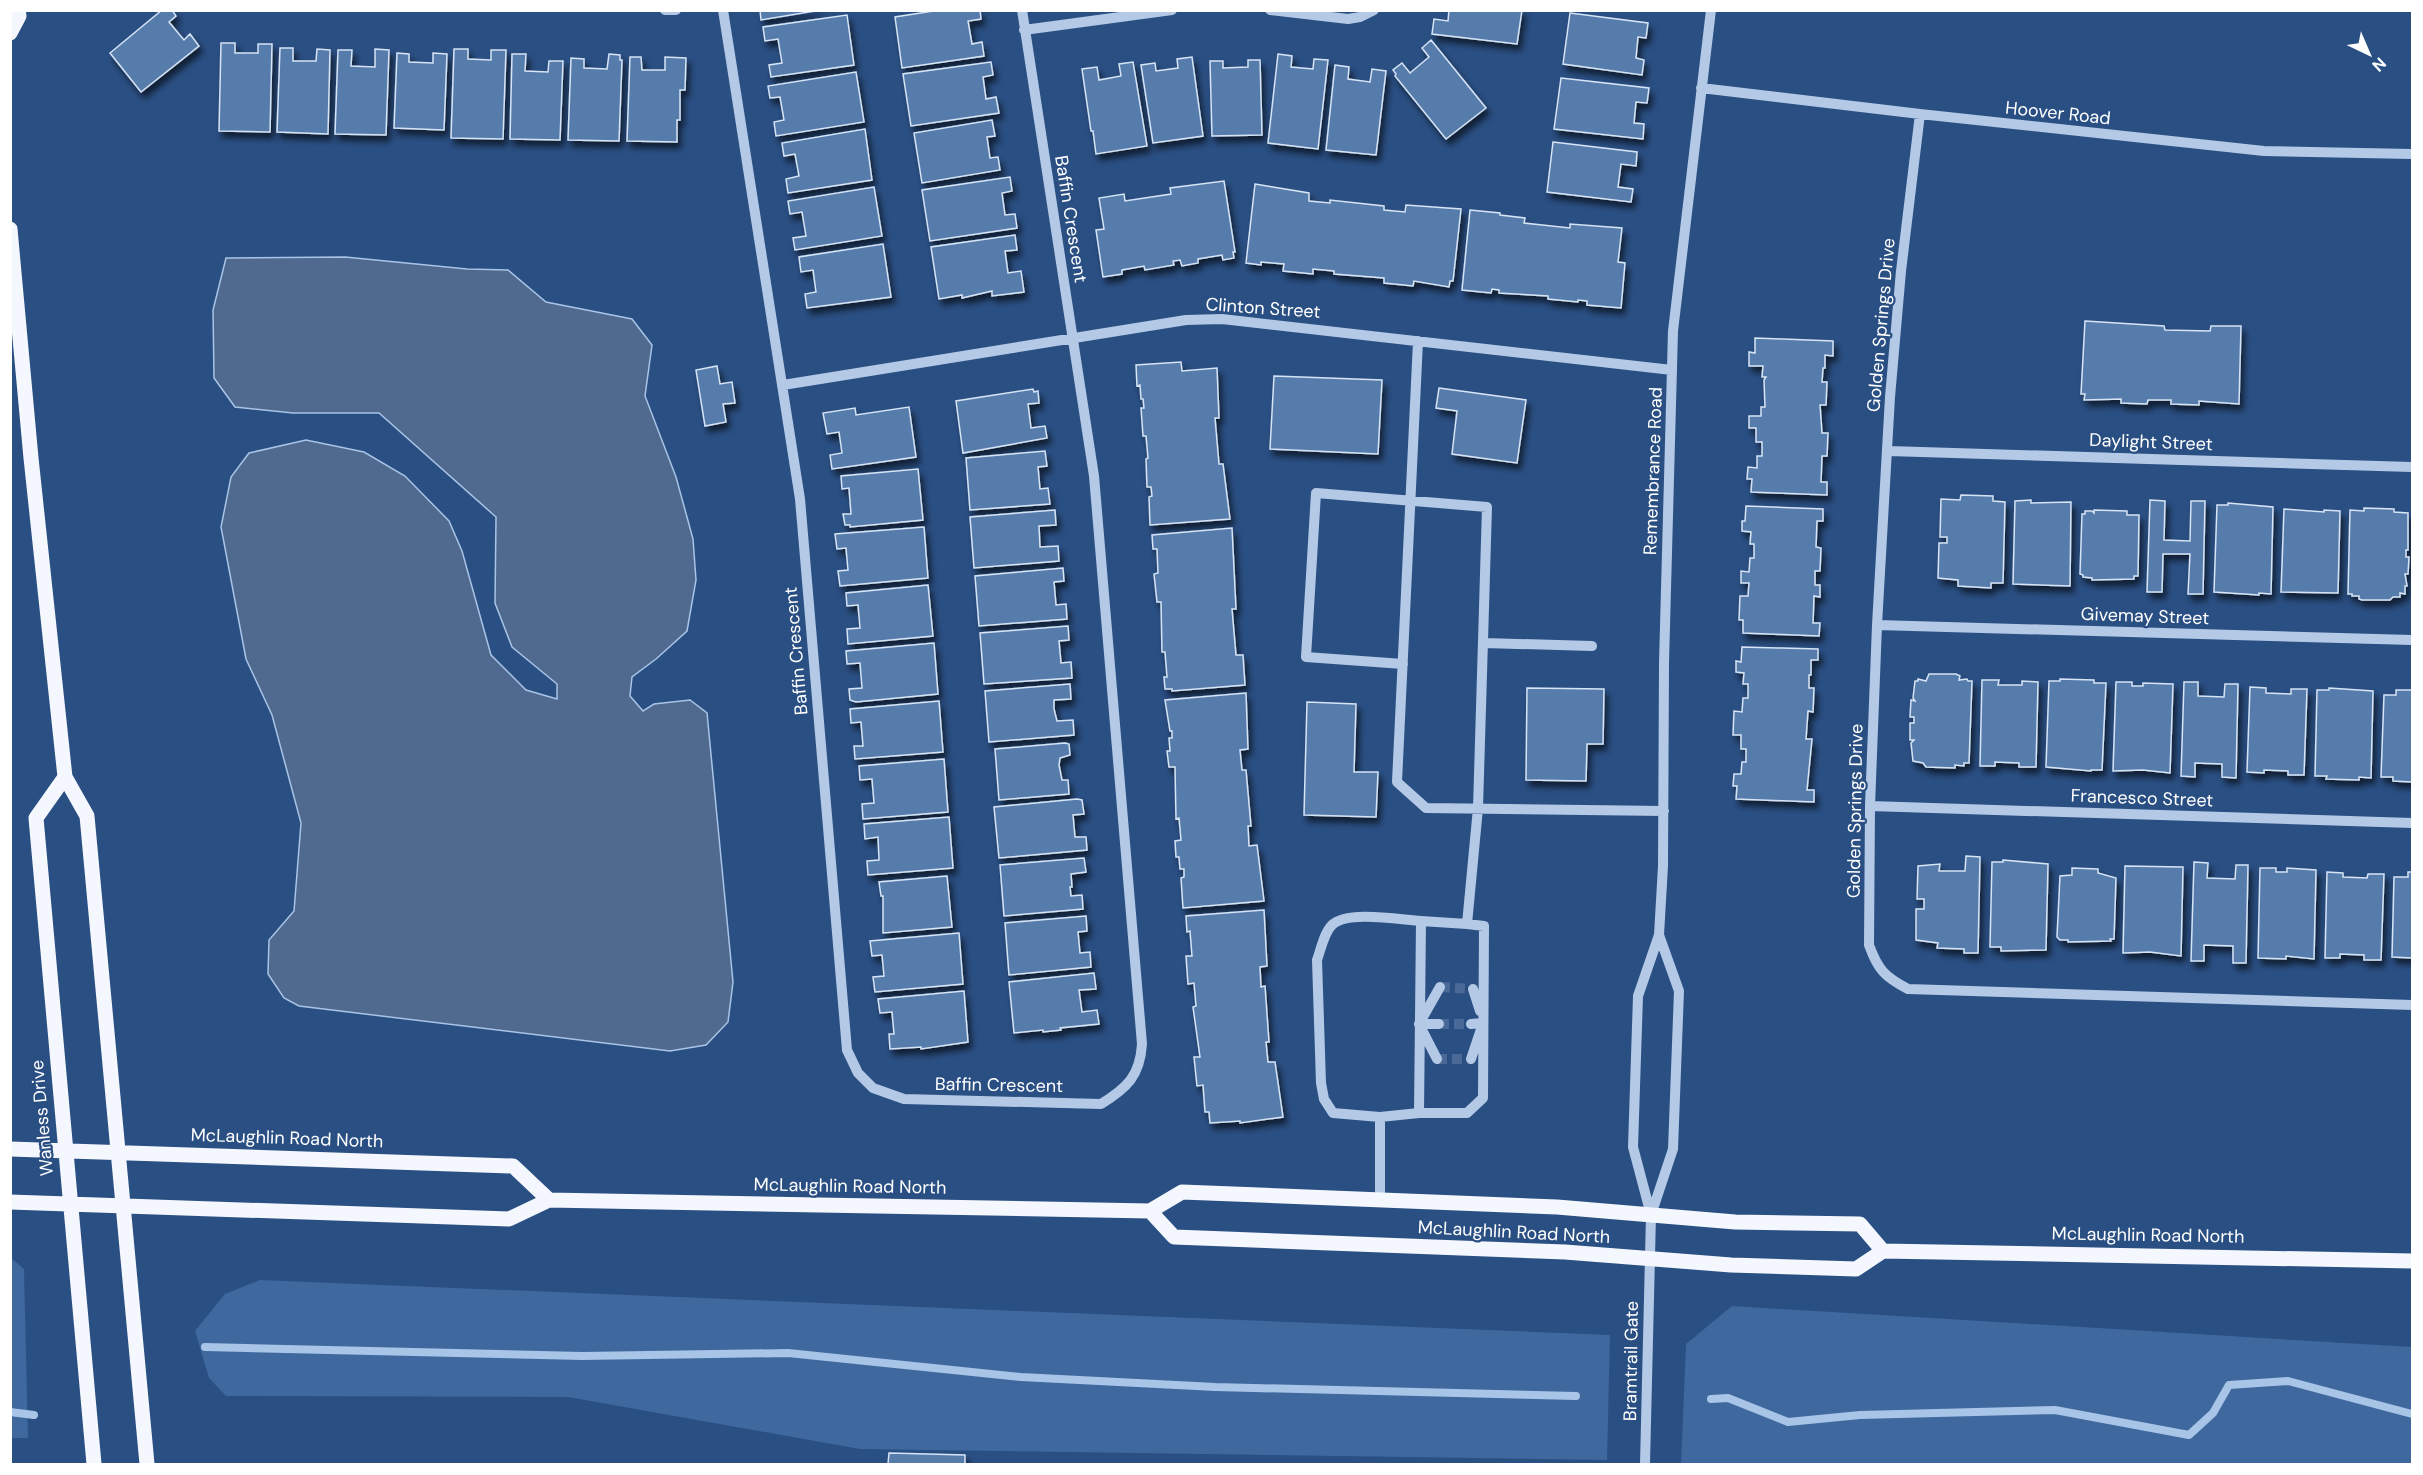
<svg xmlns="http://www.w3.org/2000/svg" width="2423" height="1475" viewBox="0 0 2423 1475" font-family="'DM Sans',sans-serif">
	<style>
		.green { fill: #3f689f }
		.water { fill: #506a8f; stroke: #a8c4e6; stroke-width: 1.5 }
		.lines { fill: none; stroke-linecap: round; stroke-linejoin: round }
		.stream { stroke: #a8c4e6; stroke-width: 8 }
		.building { fill: #567bac; stroke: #d6e4f5; stroke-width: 1.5; filter: url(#shadow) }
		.minor-tunnel { stroke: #4a6996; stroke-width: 10; stroke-dasharray: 10 5; stroke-linecap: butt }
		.minor { stroke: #b3c9e6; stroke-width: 10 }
		.major { stroke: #f4f7fd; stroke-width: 15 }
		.labels { text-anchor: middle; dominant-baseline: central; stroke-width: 4.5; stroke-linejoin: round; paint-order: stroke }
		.street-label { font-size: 18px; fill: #fff; stroke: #2a4f83 }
	</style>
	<defs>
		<filter id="shadow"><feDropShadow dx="3.5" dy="6" stdDeviation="3" flood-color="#0009"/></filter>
	</defs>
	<rect width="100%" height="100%" fill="#2a4f83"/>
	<!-- green -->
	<path class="green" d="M10,1257L24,1269L28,1438H11Z
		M260,1280L1610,1335L1607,1460L860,1449L568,1397L226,1396L209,1378L195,1331L225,1294Z
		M1732,1306L2412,1347V1464H1681L1686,1344Z"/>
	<!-- water -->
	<path class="water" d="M345,257L467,269L508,270L546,302L632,319L652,345L645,396L676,477L693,539L696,580L687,631L656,659L632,677L630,696L643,711L654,704L690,700L707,713L733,982L728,1022L706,1045L670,1051L299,1006L284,998L268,974L269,940L294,911L301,823L272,715L246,659L221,527L231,477L249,453L306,440L364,452L405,476L449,521L462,551L491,655L526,690L557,699V684L512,647L495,603L496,517L379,413H293L235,407L214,378L213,310L226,258Z"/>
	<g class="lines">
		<!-- stream -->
		<path class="stream" d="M205,1347L582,1356L788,1353L1021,1377L1215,1387L1576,1396
			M1711,1399L1728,1398L1788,1422L1860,1415L2055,1410L2189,1435L2213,1413L2229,1385L2288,1381L2412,1414
			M10,1412L34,1415"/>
	</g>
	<!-- building -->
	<path class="building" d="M162,10H172L176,16L169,22L184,40L190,34L199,46L141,92L110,53Z
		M760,10H821L761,20Z
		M940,10H980L981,19L968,21L972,44L982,42L984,56L902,68L895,17Z
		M1449,10H1522L1517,44L1432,34L1434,19L1448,21Z
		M1570,13L1648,23L1646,38L1638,37L1636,58L1644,60L1642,75L1563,64Z
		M847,15L854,65L771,77L769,65L782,63L778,39L765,41L763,27Z
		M1431,40L1486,108L1446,139L1395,76L1396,74L1393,70L1402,63L1410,73L1429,57L1422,48Z
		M221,43H235V53H258V44H272L270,132L219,131Z
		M280,48H293V61H316L317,49L330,50L328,134L277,132Z
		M375,49L389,50L386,135L335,134L338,50H352L351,66L375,67Z
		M454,49H468V59L491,60V50H506L503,139L451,138Z
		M397,53L409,54V62L433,63V53L447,54L444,130L394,128Z
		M512,54H526L525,71L548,72L549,61H563L560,140L510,139Z
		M609,54L620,55V60H622L619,141L568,140L571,58L584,59V68L607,69Z
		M1278,54L1292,56L1291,67L1313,69L1314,59L1328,60L1318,149L1268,143Z
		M630,57H641L642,70H665V57L686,58L685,90H680V120H677V142L627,141Z
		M1192,57L1203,136L1153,143L1141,65L1155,63L1156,71L1178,68L1177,59Z
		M1248,60H1260L1262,135L1212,136L1210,61H1223V68L1248,67Z
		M991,62L993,75L983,77L986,99L996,97L999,113L911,126L903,74Z
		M1133,62L1147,146L1096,154L1093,131H1091L1082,69L1097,67L1099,80L1121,76L1119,64Z
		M1335,65L1349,67L1348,79L1370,82L1372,69L1386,71L1376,155L1326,150Z
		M856,72L864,122L776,136L774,122L784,120L780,97L770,98L768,86Z
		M1561,78L1649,88L1647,103L1636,102L1634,123L1644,124L1643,139L1554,129Z
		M992,120L995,136L987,137L990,158L998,157L1000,170L922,183L914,133Z
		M865,129L872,180L788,193L786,179L799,176L795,154L784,156L782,143Z
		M1553,142L1637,152L1636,166L1621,164L1618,187L1633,189L1631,202L1547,192Z
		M1010,177L1012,191L1002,193L1005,215L1015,214L1017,228L930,241L922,190Z
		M1224,181L1235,252H1233L1234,258L1223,260L1222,255L1198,259V263L1182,266L1180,260L1173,261L1174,265L1145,270L1144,266L1122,270V274L1103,277L1096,230L1104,229L1099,198L1124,194L1125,201L1171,194L1170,188Z
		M1255,184L1309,193V201L1330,203V200L1384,206V210L1405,212L1406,205L1461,209L1453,281H1450L1449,287L1414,281L1413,286L1384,283V278L1334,274V271L1313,269V274L1283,271L1284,264L1261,262V265L1246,263Z
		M874,187L882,236L795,250L793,238L806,236L802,212L790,214L788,201Z
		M1470,210L1500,213V215L1525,218L1524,223L1570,228V224L1622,228L1618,262L1625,263L1621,308L1587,305V301L1578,300V302L1548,299V296L1499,293V290L1492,289L1491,293L1462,290Z
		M1015,235L1017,250L1005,251L1008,273L1021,271L1024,292L992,296V291L962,298V295L939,299L931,247Z
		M883,244L891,297L807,308L805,294L816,292L813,270L801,272L799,257Z
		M2085,321L2164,326L2165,330L2210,331L2211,326H2241L2239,404L2199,401V405L2171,404V400H2148L2147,404L2121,403V399L2084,400L2085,394H2081Z
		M1755,338L1833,341V356L1825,355V368H1823L1822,382H1827L1826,405H1820L1822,433H1828L1827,456H1822L1821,482H1827V495L1751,492L1752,479H1747L1748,467L1757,468V456H1762V442H1756V428H1749V416H1761V407H1765L1764,380L1766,377H1762L1763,366H1749V352L1755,353Z
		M1181,362L1182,371L1217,368L1219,418H1215L1219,464H1223L1230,519L1150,525L1149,497L1152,496L1151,487H1147L1146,459L1148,458L1146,436H1143L1141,408H1144L1143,399H1141L1140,385L1137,386L1136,365Z
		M717,366L720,384L732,382L735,403L723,404L726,422L705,426L696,370Z
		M1274,376L1382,380L1378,454L1270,449Z
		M1439,388L1526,400L1517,463L1452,454L1457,411L1436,408Z
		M1033,389L1034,392L1038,391L1039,403L1028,404L1031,428L1045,426L1047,438L963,453L956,401Z
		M909,407L916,457L832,469L830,455L842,453L839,432L827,434L823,413L855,408L856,415Z
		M1045,451L1047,466L1038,467L1040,489L1048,488L1050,504L970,510L966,458Z
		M918,469L923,520L850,527V525H845L843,514H851L849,488L842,489L841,476Z
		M1961,495L1993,496V501L2005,502L2003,583H1991V588L1958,586V580L1938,578L1939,543H1947V537H1940L1941,499L1960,500Z
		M2031,500V503L2071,502L2070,586L2013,584L2015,501Z
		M2150,500L2165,501L2164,540L2190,541L2191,501H2205L2203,594H2188L2190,554H2163L2162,592H2147Z
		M2228,503L2273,507L2271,594L2259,593V595L2214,592L2217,505H2228Z
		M1746,506L1823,509V521H1817L1816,547L1821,548L1820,571H1815V585H1820V597L1814,596L1813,623H1820L1819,636L1743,633V620H1739L1740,596H1748L1749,583H1741V571L1749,572L1750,558H1754V544H1750L1751,532L1742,531V521H1745Z
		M2364,508L2394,509V512L2408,513V550H2406V557H2409L2408,574H2405L2407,586H2405V594L2400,593V597H2393L2390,600H2362L2359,599V596H2352V594H2348L2350,510L2364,511Z
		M2284,509L2324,512V510L2340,511L2338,593L2281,592Z
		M1055,510L1056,525L1039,526L1040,547L1058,546L1059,561L974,568L970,517Z
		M2094,510L2127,511V515H2139L2138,576H2134V579L2092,580V578L2083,577V575L2080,574L2082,514H2085V511H2092L2094,513Z
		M924,527L928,578L840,586L838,571L848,570L846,548L837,549L835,534Z
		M1232,528L1236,609H1232L1236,655H1243L1245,685L1172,691V689H1165L1164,677H1167L1165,652H1162L1161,602H1157L1154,574L1158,573L1157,549H1153L1152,535Z
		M1063,568L1064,581L1054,582L1056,605L1066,604L1067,619L979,626L975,576Z
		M928,585L933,636L848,644L847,629L860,628L858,605L847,606L846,593Z
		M1068,626L1069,640L1059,641L1061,663L1071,662L1072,678L984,684L980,633Z
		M934,643L938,694L856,702L850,700L849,689L862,688L860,663L847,664L846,651Z
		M1742,647L1818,649V660H1811V675H1809V688H1814L1813,712L1808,711L1806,739H1812L1807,790H1814V802L1736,799L1737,786H1733L1734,774H1741L1742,762H1746V749H1741V735H1733L1734,711L1742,712L1743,698H1748V684H1743L1744,673L1736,672V661L1741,662Z
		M1929,674H1956L1960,676L1959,680L1967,679L1968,681H1972L1969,763H1964V766L1955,765V768L1926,767L1923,763L1913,761L1911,743L1914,740H1910V723H1914V717H1910L1911,700L1915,701L1913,698L1915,681H1918V679L1926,681Z
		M2060,679L2094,680V683H2106L2102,770H2091V771L2046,767L2049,681H2060Z
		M1982,680H1999L1998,685H2022V681L2038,682L2036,767H2019V763L1995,762V766H1980Z
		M2116,682H2132V686H2143V683L2173,684L2170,773L2143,770L2113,771Z
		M2184,682H2198V696L2224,697L2225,684H2238L2236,778L2222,777V764L2195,763V777L2181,776Z
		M1070,684L1071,699L1054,700V709L1057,721L1073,720L1074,735L989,742L985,691Z
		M2250,687L2266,688V693L2291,694V689H2307L2304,775H2288V771L2264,770V773L2247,772Z
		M1527,688L1604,689L1603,744H1587L1586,781L1526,780Z
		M2329,688L2373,691L2371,778L2359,777V780L2326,779L2327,776H2315L2317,690H2329Z
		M2396,690H2412V782L2393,781V777H2381L2384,695H2396Z
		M1246,693L1248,749L1240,750L1242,770H1246L1251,826H1248L1249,846L1257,845L1264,901L1183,908L1181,878L1184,877V869H1180L1179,857H1176L1175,841L1181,840L1179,818L1176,819L1175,767H1169L1167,751H1170L1169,738H1172V731H1170L1165,700Z
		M939,701L943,752L855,759L854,746H863L861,722L851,723L850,709Z
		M1307,702L1356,704L1354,772H1378L1376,817L1304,815Z
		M1065,743L1069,744L1070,755L1060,758L1059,765L1062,780H1068L1069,794L999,800L995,749Z
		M944,759L948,812L863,819L862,804L874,803L872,779L860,780L859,766Z
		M1077,799L1082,800L1084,814L1073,815L1075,837H1086L1087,850L999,858L994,807Z
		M949,817L953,868L868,875L867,861L879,860L878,837L865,839L864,824Z
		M1966,856L1980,857L1978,953H1964V949L1937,948L1938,943L1916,940V909H1924V899H1917L1918,866L1940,864L1939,871H1965Z
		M1084,858L1086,872L1071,874L1072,887H1070L1071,896L1082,895L1083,909L1004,916L1000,865Z
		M2003,860L2048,864L2046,950L2001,951V947H1990L1992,862H2003Z
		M2194,862L2208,863L2207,878L2235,879L2236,865H2248L2246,963H2233V946L2204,945V961H2191Z
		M2125,866L2183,867L2181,956L2150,952L2123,953Z
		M2072,868L2098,869V873L2116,878L2114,939H2110L2111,941L2068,942V940H2060L2057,937L2060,876L2072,875Z
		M2260,868H2276V872H2287V868L2316,870L2314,959L2286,956V959L2258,958Z
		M2327,872L2343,873V877L2367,878L2368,874H2384L2381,960H2364V955L2340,954V958H2325Z
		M2408,872H2412V958L2392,957L2394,877H2408Z
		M947,876L952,927L883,933V896H881L879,882Z
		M1264,910L1267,966L1260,967L1261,987L1265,986L1269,1042H1266L1268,1062H1275L1283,1117L1240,1123V1121L1210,1123L1209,1112H1205L1203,1085L1197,1086L1194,1057H1200L1193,1007L1196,1006L1194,983L1188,984L1186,956H1192L1190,931L1187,932L1186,916Z
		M1086,916L1087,931L1078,932L1080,953L1090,952L1091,967L1009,975L1005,923Z
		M959,933L963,984L875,992L873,977L884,976L882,955L872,956L870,941Z
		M1094,973L1096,989L1079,990L1082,1012L1097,1010L1099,1024L1060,1028L1061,1030L1043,1032V1030L1014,1033L1009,982Z
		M964,991L968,1042L921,1049V1047L890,1049L889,1034H894L892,1012L880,1013L878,999Z
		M889,1453L965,1455V1464H888Z"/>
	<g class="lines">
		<!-- minor-tunnel -->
		<path class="minor-tunnel" d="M1440,987L1473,989
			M1439,1024H1471
			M1437,1059H1471"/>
		<!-- minor -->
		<path class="minor" d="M665,10H676
			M723,10L800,499L847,1050L858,1073L873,1088L904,1099L1101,1104C1127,1088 1140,1076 1142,1044L1094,476L1022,10
			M1270,10L1348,19L1360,17L1374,10
			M1024,30L1172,10
			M1701,88L1920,114L2264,151L2412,154
			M1920,114L1901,271L1890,397L1877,625L1870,806L1869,945C1878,970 1885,977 1908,989L2412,1005
			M1418,341L1397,782L1426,808L1664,811
			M783,385L1186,320L1222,319L1672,370
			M1889,451L2412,467
			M1877,625L2412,640
			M1484,643L1592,646
			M1870,806L2412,823
			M1473,989L1480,1011
			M1419,1024H1439
			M1471,1024L1483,1023L1471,1059
			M1437,1059L1419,1024L1440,987
			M1419,1113H1467L1483,1098L1484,926L1467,924
			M1380,1117L1333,1113L1324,1099L1321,1083L1317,960C1321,949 1324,933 1332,925C1348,910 1401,920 1421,921
			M1380,1200V1117L1419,1113L1421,921L1467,924L1478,808L1487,507L1316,493L1306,657L1403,664
			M1651,1215L1673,1149L1679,991L1659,935
			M1645,1464L1651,1215L1633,1147L1638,996L1659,935L1663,866L1664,663L1673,331L1711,10"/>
		<!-- major -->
		<path class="major" d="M10,33L19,16L18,10
			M10,229L31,458L65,777L87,816L147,1464
			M65,777L36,818L94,1464
			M10,1149L513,1166L549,1200
			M10,1202L509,1219L549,1200L1150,1211L1182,1192L1557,1207L1735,1222L1860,1224L1883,1251
			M1150,1211L1174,1237L1565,1252L1731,1265L1856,1269L1883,1251L2412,1261"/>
	</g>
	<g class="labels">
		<!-- street labels -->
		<g class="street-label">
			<text transform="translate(2058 113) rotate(6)">Hoover Road</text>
			<text transform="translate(1071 219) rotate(81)">Baffin Crescent</text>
			<text transform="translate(1263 308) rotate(4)">Clinton Street</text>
			<text transform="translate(1881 325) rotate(-85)">Golden Springs Drive</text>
			<text transform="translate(2151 442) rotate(2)">Daylight Street</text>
			<text transform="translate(1653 471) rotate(-88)">Remembrance Road</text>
			<text transform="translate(2145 616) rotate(2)">Givemay Street</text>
			<text transform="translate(796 651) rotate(-95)">Baffin Crescent</text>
			<text transform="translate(2142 798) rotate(2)">Francesco Street</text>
			<text transform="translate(1855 811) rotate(-89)">Golden Springs Drive</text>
			<text transform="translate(999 1085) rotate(1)">Baffin Crescent</text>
			<text transform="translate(42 1118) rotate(-95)">Wanless Drive</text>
			<text transform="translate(287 1138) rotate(2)">McLaughlin Road North</text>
			<text transform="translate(850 1186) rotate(1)">McLaughlin Road North</text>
			<text transform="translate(1514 1232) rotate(3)">McLaughlin Road North</text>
			<text transform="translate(2148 1235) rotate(1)">McLaughlin Road North</text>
			<text transform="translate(1631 1361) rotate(-89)">Bramtrail Gate</text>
		</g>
	</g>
	<!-- border -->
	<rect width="2423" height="1475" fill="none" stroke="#ffffff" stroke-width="24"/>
	<!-- north arrow -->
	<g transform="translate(2369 54) rotate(136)" stroke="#2a4f83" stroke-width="4.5" paint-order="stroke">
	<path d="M0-4.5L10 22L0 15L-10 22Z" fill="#ffffff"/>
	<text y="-9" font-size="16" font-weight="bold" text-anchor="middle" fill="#ffffff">N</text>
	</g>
</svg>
